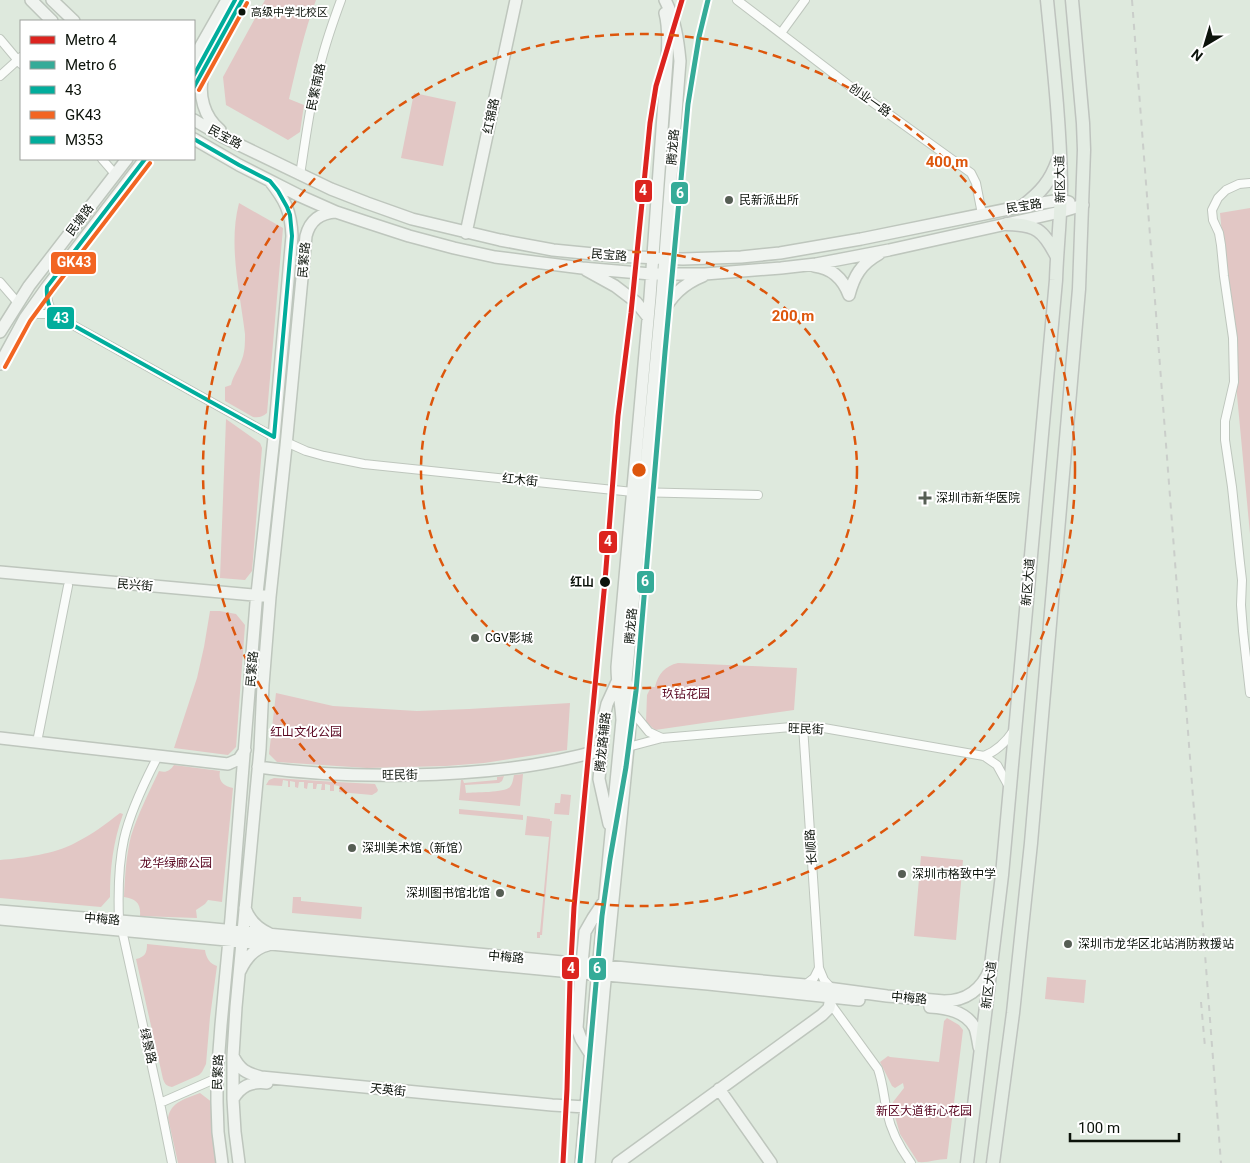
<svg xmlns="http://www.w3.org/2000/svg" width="1250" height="1163" viewBox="0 0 1250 1163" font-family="Roboto,'Noto Sans SC',sans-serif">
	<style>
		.green { fill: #e2c7c5 }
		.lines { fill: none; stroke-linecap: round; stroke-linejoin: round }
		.street-casing { stroke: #bec6bd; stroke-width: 10 }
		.secondary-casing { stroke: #bec6bd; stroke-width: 14 }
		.primary-casing { stroke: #bec3be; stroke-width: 15 }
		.street { stroke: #fafcfa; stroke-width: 8 }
		.secondary { stroke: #eff3ef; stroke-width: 11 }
		.primary { stroke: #e3ece3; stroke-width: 12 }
		.rail { stroke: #caceca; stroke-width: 2; stroke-dasharray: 6 6; stroke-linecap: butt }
		.bus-1-casing { stroke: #fff; stroke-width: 8 }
		.bus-2-casing { stroke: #fff; stroke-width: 8 }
		.bus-3-casing { stroke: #fff; stroke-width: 8 }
		.bus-1 { stroke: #01ad9c; stroke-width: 4 }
		.bus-2 { stroke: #f26522; stroke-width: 4 }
		.bus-3 { stroke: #01ad9c; stroke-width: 4 }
		.metro-1-casing { stroke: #fff; stroke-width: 9 }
		.metro-2-casing { stroke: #fff; stroke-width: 9 }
		.metro-1 { stroke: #dc241f; stroke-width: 5 }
		.metro-2 { stroke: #35ab98; stroke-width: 5 }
		.ring { fill: none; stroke: #dd560c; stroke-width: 2.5; stroke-dasharray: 9 6 }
		.bus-dot { fill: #0c130b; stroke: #fff; stroke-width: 2 }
		.poi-dot { fill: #565e54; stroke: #fff; stroke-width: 2 }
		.labels { text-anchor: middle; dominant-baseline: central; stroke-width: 4; stroke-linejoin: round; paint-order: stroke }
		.bus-label { font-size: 11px; fill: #0c130b; stroke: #fff; text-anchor: start }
		.street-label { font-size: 12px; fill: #0c130b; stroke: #fff }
		.poi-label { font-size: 12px; fill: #0c130b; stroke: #fff; text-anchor: start }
		.stop-label { font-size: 12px; font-weight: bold; fill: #0c130b; stroke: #fff; text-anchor: end }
		.park-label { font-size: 12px; fill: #57041e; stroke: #fff }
		.centre { fill: #dd560c; stroke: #fff; stroke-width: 2.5 }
		.ring-label { font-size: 15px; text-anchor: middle; font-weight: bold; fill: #dd560c; stroke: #fff; stroke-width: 4; stroke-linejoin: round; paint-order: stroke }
		.line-badge { stroke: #fff; stroke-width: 2 }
		.badge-label { font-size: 14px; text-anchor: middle; font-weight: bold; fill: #fff }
	</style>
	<rect width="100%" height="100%" fill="#dee9dd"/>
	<!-- green -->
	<path class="green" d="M265,0H316C304,32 297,65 289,99L304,105L300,132L288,140L226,105L223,77Z
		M414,93L456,102L443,166L401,158Z
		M239,203L283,228L267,413C262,417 259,418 253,417L225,401V387L231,385C233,376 238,370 241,362C245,353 245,344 245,334C240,292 228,245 239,203Z
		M1250,208V534L1220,213Z
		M226,419L260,443L262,448L252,571L245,580L220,578Z
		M210,611H220L236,614L245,625L236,747L228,755L174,748L197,678L204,647Z
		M678,663L797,668L794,710L655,730L646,722L647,695L651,687H655C658,674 665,666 678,663Z
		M276,693L333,706L417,711L469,709L570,703L567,750L484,763L446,766L367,768L277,762L269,754Z
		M174,765L220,771C218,781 223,786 233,788L222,902L208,900L205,904L196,910L197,918L140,916C141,903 136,899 124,897C125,877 126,856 131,836C138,814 149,792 159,771C166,773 170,771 174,765Z
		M523,774L520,806L459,800L461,780H463L464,783L497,780V777L504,776L502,781L499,783L465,785L466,793C475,792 504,793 510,787C513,783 513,779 514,775Z
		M274,778L336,782L375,784L378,790L377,792L372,795L339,792V786L334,785V791H330V785L325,784V790H321L322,784H317L316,789H313V783H308L307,789L304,788V782H299L298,788L295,787V782L290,781V787H288V781L283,780L282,786L266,785L269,780Z
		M561,794L571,795L569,815L554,814L555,803H560Z
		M459,809L523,815V820L459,814Z
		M120,813L123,814C113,842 110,868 110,897L101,907L0,898V860C23,858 55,854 75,843C91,835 106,824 120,813Z
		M527,816L550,819V821H552L542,935H540V938H537V932H540L549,837L525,835Z
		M921,856L963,860L956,940L914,936Z
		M293,897H301V901L362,907L361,919L292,913Z
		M147,944L205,950C206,958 210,964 217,966L210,1017L206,1064L202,1072L199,1075L172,1087C166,1086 165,1084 163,1079L136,959C145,957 147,953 147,944Z
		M1047,977L1086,980L1084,1003L1045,999Z
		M947,1018L959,1025L963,1030L947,1159C937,1159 928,1163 918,1162L900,1134L892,1106L893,1102L904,1088L903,1083L895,1088L892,1086L880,1062L888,1056L890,1057L939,1062L944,1021Z
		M200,1093L213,1103L219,1163H178L168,1118C171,1101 186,1099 200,1093Z"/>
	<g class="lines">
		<defs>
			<path id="street" d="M737,0L847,84L971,173L976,183L982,214
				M781,33L805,0
				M0,39L21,64
				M0,76L21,57
				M102,159L115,174
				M300,175C306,136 311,97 322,58C327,39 334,19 341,0
				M1250,183L1239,184L1226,190L1218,198L1212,210L1213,220L1219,233L1221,245L1224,276L1233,338L1234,382L1225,421V440L1232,487L1240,563L1242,580L1241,605L1243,631L1250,693
				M0,282L18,303
				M47,288C46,298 48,305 53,314
				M26,317L37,314H53L274,437
				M286,442L306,451L324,456L364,464L633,492L758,495
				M631,710L649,732L662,738
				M803,726L819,968L824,980L832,989
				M37,742L68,586
				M628,747L662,738L803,726L818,727L984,756L997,765L1008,785
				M984,756C997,751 1006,742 1014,730
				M119,921C118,894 118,866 124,839C130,812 145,781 158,756
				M122,930L160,1103L172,1163
				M805,985L814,978L819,968
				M830,1003L878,1069C883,1083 884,1098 887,1112C891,1131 900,1148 911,1163
				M160,1103L217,1078"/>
			<path id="secondary" d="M31,0L52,21
				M52,0L74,21
				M194,58L227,0
				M203,75C198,95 204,117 220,130
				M194,87L242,0
				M194,120L223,137L331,189L367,203L412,219L500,240L553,250L614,256L683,259L741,257L780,253L861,239L1023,206L1061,200L1069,202
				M194,139L239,165L300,196L336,212L366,222L409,236L454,248L495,257L582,268L651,274H705L781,268L816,264L889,250L1060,212L1083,205
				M466,233L516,0
				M814,266C832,268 843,279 849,295
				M586,270L615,286L636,302L648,317
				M849,295C854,276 861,264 879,254
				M662,315C670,296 683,284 703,276
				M0,332L29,286L127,159
				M0,364L25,318L47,287L145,159
				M0,572L264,596
				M0,738L228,764L239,759L245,750
				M258,767C308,774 359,776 410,775C474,774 539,768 601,750
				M609,824L599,779L605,713L607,704L617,682
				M245,908C249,920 259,929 270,934
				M0,911L204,928L710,976L805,985L887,996L944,1001C966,1001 982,989 990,969
				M0,919L561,971L708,984L859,1000
				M582,964L585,932L593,918L603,903
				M240,971C246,958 254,948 268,945
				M581,973L577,1028L581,1039L591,1055
				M930,1007C946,1008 966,1011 975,1028C977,1034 978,1041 979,1047
				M233,1056C240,1070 246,1073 261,1077L552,1105L586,1107
				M719,1089L771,1163
				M233,1099C241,1086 251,1081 267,1083
				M222,1163L218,1132L217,1102V1078L221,1025L231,918L256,603L274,437L292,236C291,211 285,200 270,181
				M239,1163L235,1132L233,1099V1056L236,1007L260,749L263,685L270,597L286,446L306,236C310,220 320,213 336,212
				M581,1163L596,990L622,720C621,701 617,686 617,667L650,297L667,60C668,45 669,28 665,13
				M589,1163L604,991L629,737L631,710L626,680L662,295L680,61C678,40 675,19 665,0
				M618,1163L822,1015L829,1008L831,997"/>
			<path id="primary" d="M1023,206C1041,192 1050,182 1058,160
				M1007,224C1036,225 1043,229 1057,257
				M967,1163L1002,875L1056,280C1057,248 1061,216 1061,184C1060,122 1053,61 1047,0
				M993,1163L1013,1013L1031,843L1079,289L1084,150L1083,123L1072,0"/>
		</defs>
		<!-- street casing -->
		<use href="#street" class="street-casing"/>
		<!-- secondary casing -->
		<use href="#secondary" class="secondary-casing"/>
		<!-- primary casing -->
		<use href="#primary" class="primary-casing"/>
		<!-- street -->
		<use href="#street" class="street"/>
		<!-- secondary -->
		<use href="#secondary" class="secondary"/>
		<!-- primary -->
		<use href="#primary" class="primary"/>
		<!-- rail -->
		<path class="rail" d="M1132,0L1221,1163
			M1201,1002L1205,1047"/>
		<defs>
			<path id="bus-1" d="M194,87L242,0
				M145,159L47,287C46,297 48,305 53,314L274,437L292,236L290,215L287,207L278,191L270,181L239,165L194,139"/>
			<path id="bus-2" d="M199,90L247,3
				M5,367L30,321L52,291L150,163"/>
			<path id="bus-3" d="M194,75L235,0"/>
		</defs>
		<!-- bus-1 casing -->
		<use href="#bus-1" class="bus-1-casing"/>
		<!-- bus-2 casing -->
		<use href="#bus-2" class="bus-2-casing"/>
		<!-- bus-3 casing -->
		<use href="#bus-3" class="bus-3-casing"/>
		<!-- bus-1 -->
		<use href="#bus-1" class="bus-1"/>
		<!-- bus-2 -->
		<use href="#bus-2" class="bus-2"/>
		<!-- bus-3 -->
		<use href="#bus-3" class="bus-3"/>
		<defs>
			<path id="metro-1" d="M563,1163L567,1089L570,979L574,907L605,581L618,416L631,313L650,123L656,86L682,0"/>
			<path id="metro-2" d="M580,1163L602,916L610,859L626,767L636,691L665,352L688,104L699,37L708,0"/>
		</defs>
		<!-- metro-1 casing -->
		<use href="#metro-1" class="metro-1-casing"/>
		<!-- metro-2 casing -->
		<use href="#metro-2" class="metro-2-casing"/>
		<!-- metro-1 -->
		<use href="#metro-1" class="metro-1"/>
		<!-- metro-2 -->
		<use href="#metro-2" class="metro-2"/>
	</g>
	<!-- distance rings -->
	<g class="ring">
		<circle cx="639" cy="470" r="218"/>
		<circle cx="639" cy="470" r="436"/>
	</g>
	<!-- markers -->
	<g class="bus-dot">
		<circle cx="242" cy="12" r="4.5"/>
		<circle cx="605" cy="582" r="6"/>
	</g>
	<g class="poi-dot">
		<circle cx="729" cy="200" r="5"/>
		<path d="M922.5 490.5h5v5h5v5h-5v5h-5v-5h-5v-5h5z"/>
		<circle cx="475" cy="638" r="5"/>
		<circle cx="352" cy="848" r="5"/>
		<circle cx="902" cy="874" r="5"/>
		<circle cx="500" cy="893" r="5"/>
		<circle cx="1068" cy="944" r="5"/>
	</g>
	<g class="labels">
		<!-- bus labels -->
		<g class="bus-label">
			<text x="251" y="12">高级中学北校区</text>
		</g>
		<!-- street labels -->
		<g class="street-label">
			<text transform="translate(316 87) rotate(-78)">民繁南路</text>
			<text transform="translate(870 100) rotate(35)">创业一路</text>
			<text transform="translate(491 116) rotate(-78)">红锦路</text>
			<text transform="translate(225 137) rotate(28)">民宝路</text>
			<text transform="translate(673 147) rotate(-85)">腾龙路</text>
			<text transform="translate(1060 179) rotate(-91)">新区大道</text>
			<text transform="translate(1024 206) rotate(-9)">民宝路</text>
			<text transform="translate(80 220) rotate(-53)">民塘路</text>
			<text transform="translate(609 255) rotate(5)">民宝路</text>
			<text transform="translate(304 260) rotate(-85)">民繁路</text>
			<text transform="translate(520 480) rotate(6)">红木街</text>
			<text transform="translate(1028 582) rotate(-85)">新区大道</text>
			<text transform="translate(135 585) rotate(5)">民兴街</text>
			<text transform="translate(631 626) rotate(-85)">腾龙路</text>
			<text transform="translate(252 669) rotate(-85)">民繁路</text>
			<text transform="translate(806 729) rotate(2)">旺民街</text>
			<text transform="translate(603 742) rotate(-84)">腾龙路辅路</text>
			<text transform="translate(400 775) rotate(-1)">旺民街</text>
			<text transform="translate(811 847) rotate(-94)">长顺路</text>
			<text transform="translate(102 919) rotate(5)">中梅路</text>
			<text transform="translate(506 957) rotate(5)">中梅路</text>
			<text transform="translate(989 985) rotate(-83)">新区大道</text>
			<text transform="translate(909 998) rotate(5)">中梅路</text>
			<text transform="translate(148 1046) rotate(77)">绿景路</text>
			<text transform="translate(218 1072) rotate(-88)">民繁路</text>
			<text transform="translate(388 1090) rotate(6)">天英街</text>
		</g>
		<!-- poi labels -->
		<g class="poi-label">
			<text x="739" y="200">民新派出所</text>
			<text x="936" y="498">深圳市新华医院</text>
			<text x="485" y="638">CGV影城</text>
			<text x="362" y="848">深圳美术馆（新馆）</text>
			<text x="912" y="874">深圳市格致中学</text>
			<text x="490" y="893" text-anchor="end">深圳图书馆北馆</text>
			<text x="1078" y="944">深圳市龙华区北站消防救援站</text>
		</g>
		<!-- stop labels -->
		<g class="stop-label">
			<text x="594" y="582">红山</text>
		</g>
		<!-- park labels -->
		<g class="park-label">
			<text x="686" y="694">玖钻花园</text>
			<text x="306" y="732">红山文化公园</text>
			<text x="176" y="863">龙华绿廊公园</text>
			<text x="924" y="1111">新区大道街心花园</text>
		</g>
	</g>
	<circle cx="639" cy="470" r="8" class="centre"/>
	<g class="ring-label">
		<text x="947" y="167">400 m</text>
		<text x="793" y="321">200 m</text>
	</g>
	<g class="line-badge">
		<rect x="634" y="179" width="19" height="24" rx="5" fill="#dc241f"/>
		<rect x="670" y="181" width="19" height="24" rx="5" fill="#35ab98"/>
		<rect x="50" y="251" width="47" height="24" rx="5" fill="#f26522"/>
		<rect x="46" y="306" width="29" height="24" rx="5" fill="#01ad9c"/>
		<rect x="598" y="530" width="20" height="24" rx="5" fill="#dc241f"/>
		<rect x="636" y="570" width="19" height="24" rx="5" fill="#35ab98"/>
		<rect x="561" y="956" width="19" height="24" rx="5" fill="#dc241f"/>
		<rect x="588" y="957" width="19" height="24" rx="5" fill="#35ab98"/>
	</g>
	<g class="badge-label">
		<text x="643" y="195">4</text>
		<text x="680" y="198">6</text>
		<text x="74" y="267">GK43</text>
		<text x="61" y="323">43</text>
		<text x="608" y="546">4</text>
		<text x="645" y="586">6</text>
		<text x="571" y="973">4</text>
		<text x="597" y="973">6</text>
	</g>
	<!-- legend -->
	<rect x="20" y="20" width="175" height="140" fill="#ffffff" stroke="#9ea19d"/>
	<rect x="30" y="36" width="25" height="8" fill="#dc241f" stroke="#9ea19d"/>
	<text x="65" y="45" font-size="15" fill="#0c130b">Metro 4</text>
	<rect x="30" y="61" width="25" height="8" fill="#35ab98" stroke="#9ea19d"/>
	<text x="65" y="70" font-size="15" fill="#0c130b">Metro 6</text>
	<rect x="30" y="86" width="25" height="8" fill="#01ad9c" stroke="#9ea19d"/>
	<text x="65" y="95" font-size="15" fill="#0c130b">43</text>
	<rect x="30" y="111" width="25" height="8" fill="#f26522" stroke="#9ea19d"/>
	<text x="65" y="120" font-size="15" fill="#0c130b">GK43</text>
	<rect x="30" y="136" width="25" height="8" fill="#01ad9c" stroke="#9ea19d"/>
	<text x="65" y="145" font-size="15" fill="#0c130b">M353</text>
	<!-- north arrow -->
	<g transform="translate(1205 45) rotate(218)" stroke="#ffffff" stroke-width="4" paint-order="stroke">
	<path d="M0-4L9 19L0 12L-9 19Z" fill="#0c130b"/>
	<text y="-8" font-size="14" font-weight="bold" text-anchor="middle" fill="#0c130b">N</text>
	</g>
	<!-- scale -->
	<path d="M1070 1133v8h109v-8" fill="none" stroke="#0c130b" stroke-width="2.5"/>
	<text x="1078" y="1133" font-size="15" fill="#0c130b" stroke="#ffffff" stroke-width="4" paint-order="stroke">100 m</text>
</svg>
